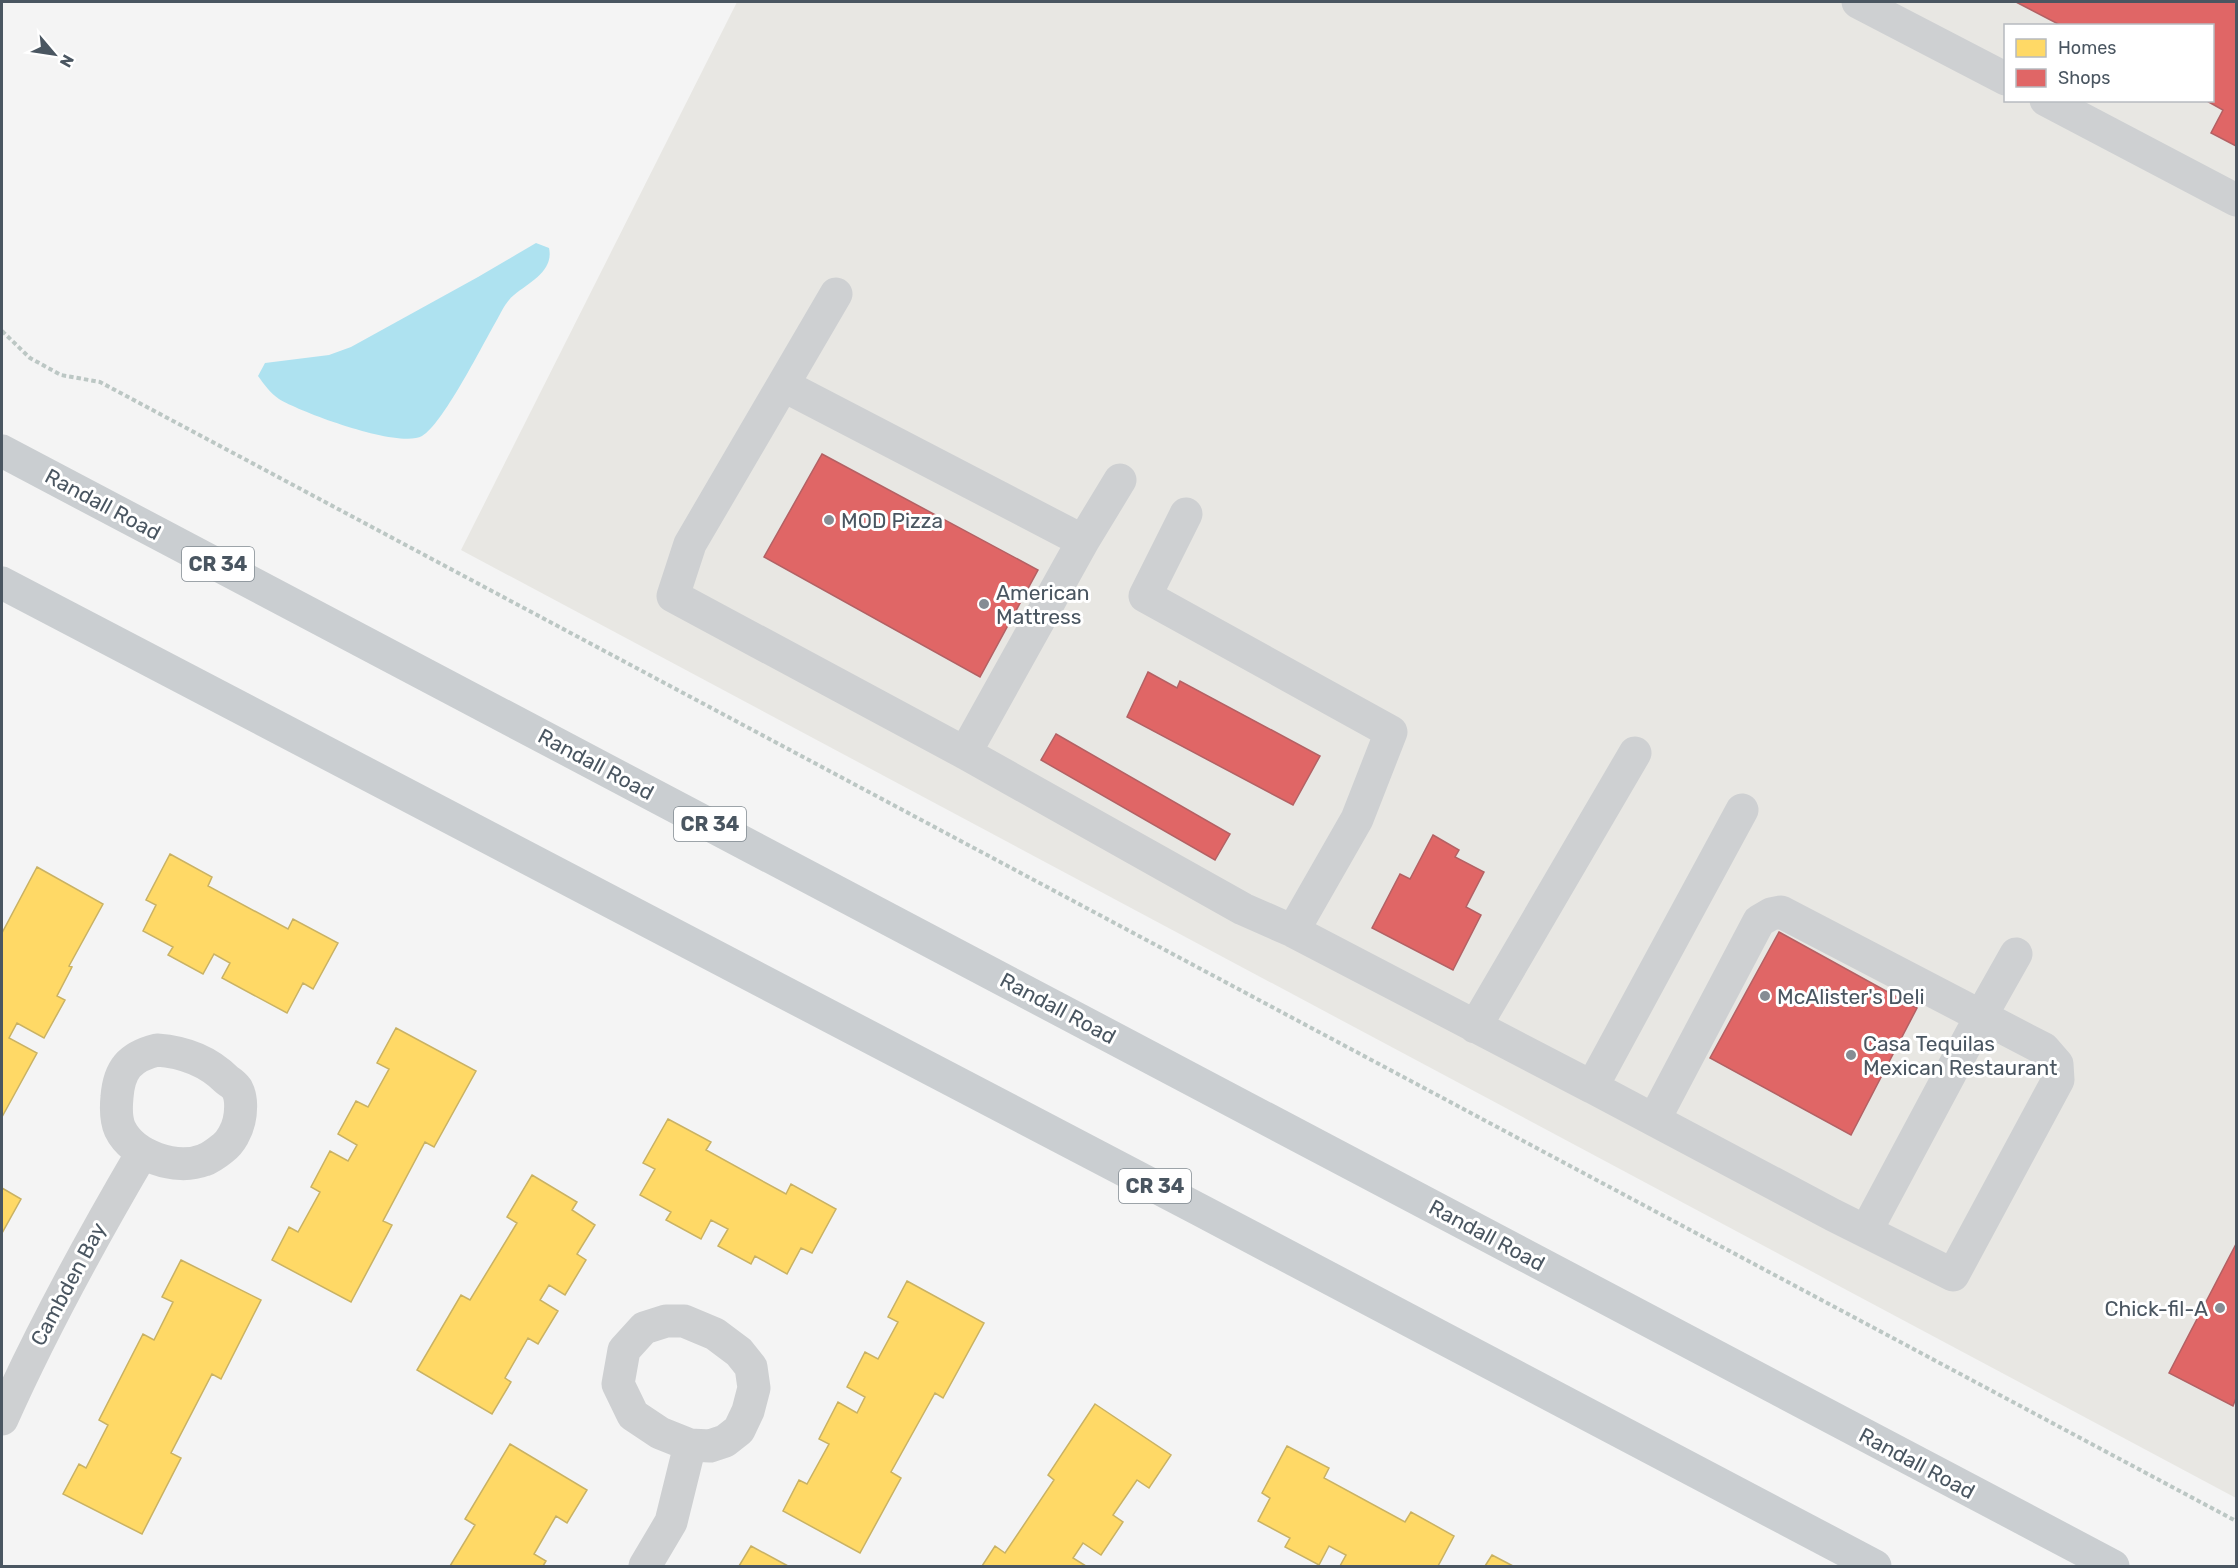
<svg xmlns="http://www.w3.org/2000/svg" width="2238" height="1568" viewBox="0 0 2238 1568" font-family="Rubik,sans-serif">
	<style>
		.commercial { fill: #e8e7e3; fill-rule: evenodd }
		.water { fill: #aee2f0 }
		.homes { fill: #ffd966; stroke: #c9b264; stroke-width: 1.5 }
		.shops { fill: #e06666; stroke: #b36164; stroke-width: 1.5 }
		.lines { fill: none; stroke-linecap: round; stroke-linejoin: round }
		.path { stroke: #bcc7c4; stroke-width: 4; stroke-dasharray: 4.5 3; stroke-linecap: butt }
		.minor { stroke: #ced0d2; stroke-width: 33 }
		.major { stroke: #caced1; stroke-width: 33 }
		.poi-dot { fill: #868d94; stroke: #fff; stroke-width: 2 }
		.labels { text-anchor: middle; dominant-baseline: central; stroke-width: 6; stroke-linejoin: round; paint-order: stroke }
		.shield { fill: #fff; stroke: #808990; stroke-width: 1.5 }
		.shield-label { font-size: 20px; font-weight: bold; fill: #4a5661 }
		.street-label { font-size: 21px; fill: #4a5661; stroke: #fff }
		.poi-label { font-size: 21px; fill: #4a5661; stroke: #fff; text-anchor: start }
	</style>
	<rect width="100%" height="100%" fill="#f4f4f4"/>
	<!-- commercial -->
	<path class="commercial" d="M737,2H2236V1498L461,550ZM2006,26H2212V100H2006Z"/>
	<!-- water -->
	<path class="water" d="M536,243L549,248C554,271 530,282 514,295C505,302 500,315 494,325C481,348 442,425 422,436C400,449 302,413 279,399C270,393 264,384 258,376L265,363L329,355L351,347L478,277Z"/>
	<!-- homes -->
	<path class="homes" d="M170,854L212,877L208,886L288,929L293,919L338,943L313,989L303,983L287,1013L222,978L230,963L214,954L203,974L168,955L173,947L143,931L156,905L146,900Z
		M37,867L103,904L69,966L72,967L57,996L65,1000L44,1038L17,1023L9,1038L37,1053L2,1117V933Z
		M396,1028L476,1071L434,1147L425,1142L383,1221L392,1225L351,1302L272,1260L289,1227L298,1232L320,1192L311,1187L330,1151L348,1161L357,1145L338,1134L356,1101L368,1107L389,1069L377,1063Z
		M668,1119L711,1142L706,1150L786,1194L791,1184L836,1209L812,1253L801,1248L787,1274L755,1256L751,1264L718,1246L728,1229L711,1220L701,1239L666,1220L671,1212L640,1195L655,1169L643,1163Z
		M532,1175L577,1202L572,1210L595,1225L577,1254L586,1260L565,1295L549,1285L540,1300L558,1311L538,1344L528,1338L505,1378L511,1382L492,1414L417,1370L461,1295L470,1300L517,1223L507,1217Z
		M2,1188L21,1199L2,1233Z
		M181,1260L261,1300L221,1379L212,1374L171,1453L181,1458L142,1534L63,1494L79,1464L86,1468L108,1425L99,1420L143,1334L154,1340L173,1302L162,1297Z
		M907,1281L984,1323L943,1398L935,1393L891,1472L901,1478L860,1553L783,1511L799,1480L807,1484L829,1444L819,1439L838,1402L857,1413L865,1397L847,1387L865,1352L878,1359L898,1322L888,1317Z
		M1095,1404L1171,1455L1149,1488L1137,1480L1113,1515L1123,1522L1101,1555L1083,1543L1073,1558L1086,1566H982L995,1546L1005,1553L1054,1480L1048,1475Z
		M510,1444L587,1490L567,1523L556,1516L534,1554L546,1561L543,1566H450L475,1525L465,1519Z
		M1287,1446L1329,1468L1324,1478L1405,1522L1411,1512L1454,1536L1438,1566H1340L1346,1555L1329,1546L1319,1565L1285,1547L1290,1538L1258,1521L1270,1498L1262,1493Z
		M751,1546L788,1566H739Z
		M1492,1555L1513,1566H1485Z"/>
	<!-- shops -->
	<path class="shops" d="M2016,2H2236V146L2211,133L2223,110L2205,100H2212V26H2062Z
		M822,454L1038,570L980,677L764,557Z
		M1148,672L1177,688L1180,681L1320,756L1293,805L1127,717Z
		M1056,734L1230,834L1215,860L1041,760Z
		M1433,835L1459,850L1455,857L1484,872L1466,907L1481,915L1453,970L1372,928L1400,874L1410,879Z
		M1779,932L1917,1008L1851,1135L1710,1058Z
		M2236,1244V1398L2233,1406L2169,1373Z"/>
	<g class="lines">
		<!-- path -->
		<path class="path" d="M2,331L30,358L61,375L100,382L2236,1521"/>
		<!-- minor -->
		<path class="minor" d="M1858,2L2006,79
			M2046,100L2236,200
			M836,294L690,544L673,596L965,753L1243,909L1293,931L1592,1087
			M783,385L1083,541L1120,480
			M1186,514L1145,596L1391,732L1357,819L1293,931
			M965,753L1083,541
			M1475,1027L1635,753
			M157,1050C184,1052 207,1060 227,1080C230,1082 235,1086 237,1089C242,1098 241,1112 239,1121C237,1130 231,1142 223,1148C218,1152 210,1158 204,1160C176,1171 133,1156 120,1129C116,1120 116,1107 117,1097C119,1070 129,1057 157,1050Z
			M1654,1120L1759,921L1771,914L1781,912L2044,1049L2057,1064L2058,1080L1953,1275L1833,1215L1592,1087L1742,810
			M1866,1231L1981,1016L2016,954
			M666,1321H684L715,1334L739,1352L751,1367L754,1388L748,1411L739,1430L725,1441L710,1446L690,1445L660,1433L633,1415L618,1384L624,1350L644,1328Z
			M2,1419C43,1327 91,1240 142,1153
			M645,1566L671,1522L690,1445"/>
		<!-- major -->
		<path class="major" d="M2,451L2113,1566
			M2,583L1200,1210L1875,1566"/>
	</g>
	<!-- markers -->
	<g class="poi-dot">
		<circle cx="829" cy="520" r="6"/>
		<circle cx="984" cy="604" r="6"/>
		<circle cx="1765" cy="996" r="6"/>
		<circle cx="1851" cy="1055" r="6"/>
		<circle cx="2220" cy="1308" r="6"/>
	</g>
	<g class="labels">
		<!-- shield labels -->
		<g class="shield">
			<rect x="182" y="547" width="72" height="34" rx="4.5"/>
			<rect x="674" y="807" width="72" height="34" rx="4.5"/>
			<rect x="1119" y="1169" width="72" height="34" rx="4.5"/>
		</g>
		<g class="shield-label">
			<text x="218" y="564">CR 34</text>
			<text x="710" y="824">CR 34</text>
			<text x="1155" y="1186">CR 34</text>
		</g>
		<!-- street labels -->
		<g class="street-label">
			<text transform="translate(103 504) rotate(28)">Randall Road</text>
			<text transform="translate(596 764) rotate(28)">Randall Road</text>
			<text transform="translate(1058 1008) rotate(28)">Randall Road</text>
			<text transform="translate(1487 1235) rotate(28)">Randall Road</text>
			<text transform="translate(68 1284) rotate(-62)">Cambden Bay</text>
			<text transform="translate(1917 1463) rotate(28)">Randall Road</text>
		</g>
		<!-- poi labels -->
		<g class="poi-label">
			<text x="841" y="520">MOD Pizza</text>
			<text x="996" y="592">American<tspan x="996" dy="24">Mattress</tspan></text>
			<text x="1777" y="996">McAlister's Deli</text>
			<text x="1863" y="1043">Casa Tequilas<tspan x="1863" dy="24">Mexican Restaurant</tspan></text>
			<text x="2208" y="1308" text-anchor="end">Chick-fil-A</text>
		</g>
	</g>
	<!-- border -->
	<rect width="2238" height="1568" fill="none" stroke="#4a5661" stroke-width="6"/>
	<!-- legend -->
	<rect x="2004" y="24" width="210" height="78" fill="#ffffff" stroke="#b7bbc0" stroke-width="1.5"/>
	<rect x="2016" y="39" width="30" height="18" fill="#ffd966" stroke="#b7bbc0" stroke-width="1.5"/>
	<text x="2058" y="54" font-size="18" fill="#4a5661">Homes</text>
	<rect x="2016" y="69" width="30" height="18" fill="#e06666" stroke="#b7bbc0" stroke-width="1.5"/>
	<text x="2058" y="84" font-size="18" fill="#4a5661">Shops</text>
	<!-- north arrow -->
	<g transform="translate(54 54) rotate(119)" stroke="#ffffff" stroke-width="4.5" paint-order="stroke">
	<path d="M0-4.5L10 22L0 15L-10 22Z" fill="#4a5661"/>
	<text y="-9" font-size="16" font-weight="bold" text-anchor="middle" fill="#4a5661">N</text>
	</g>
</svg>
